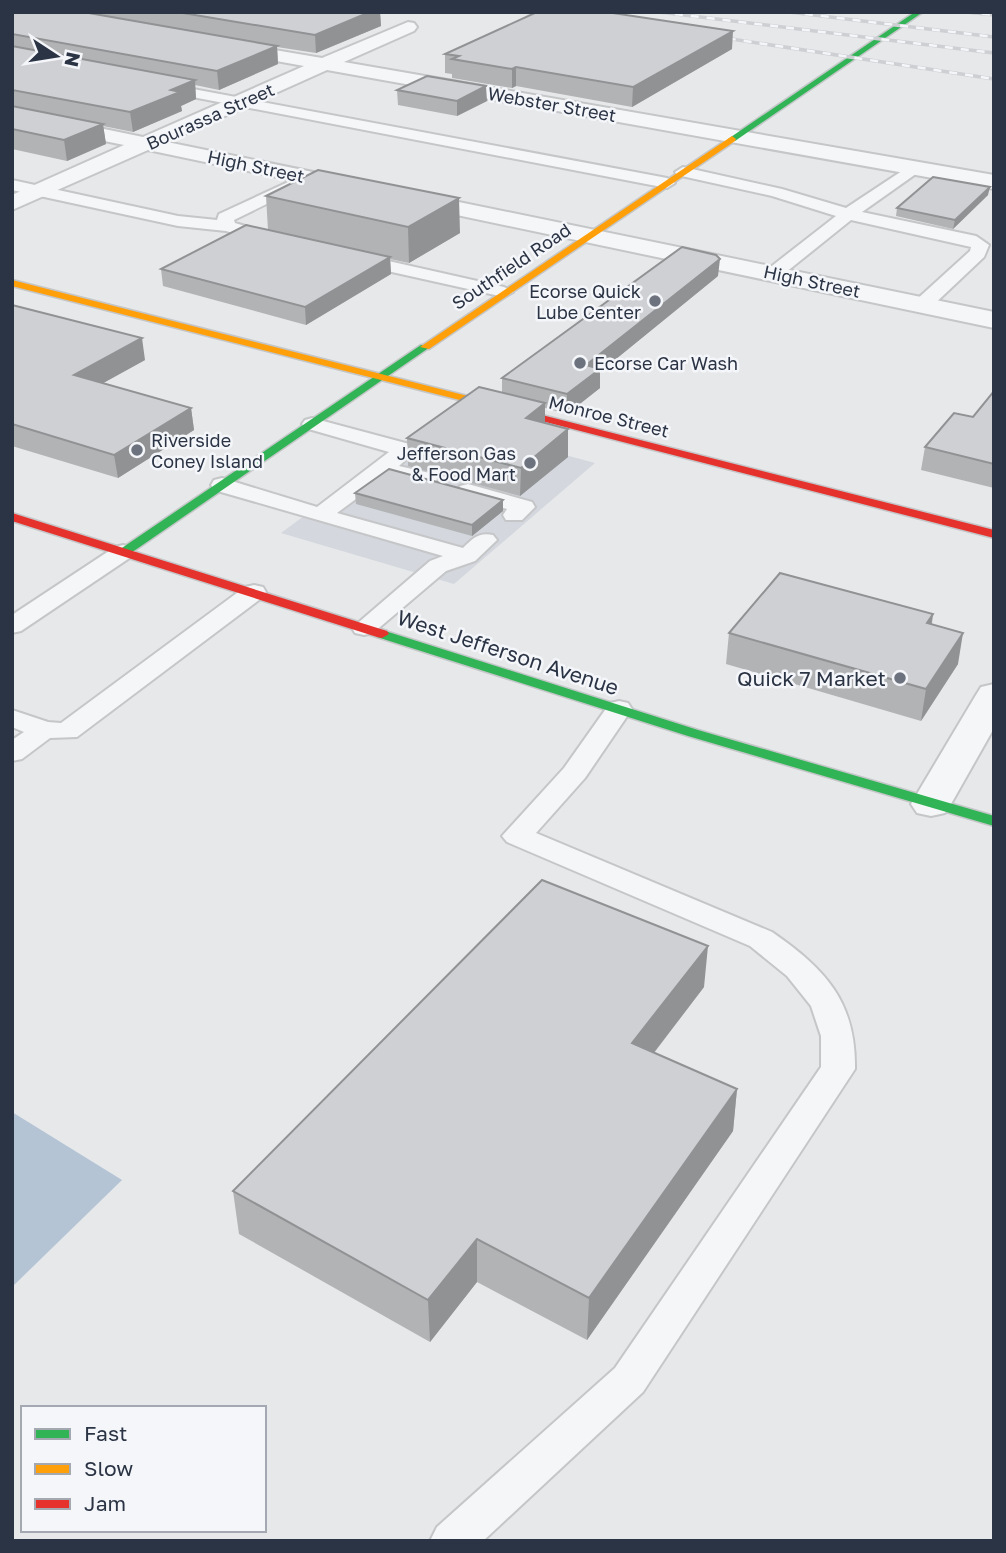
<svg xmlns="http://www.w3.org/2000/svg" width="1006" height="1553" viewBox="0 0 1006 1553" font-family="'Golos Text',sans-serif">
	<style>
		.built { fill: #d4d7dd }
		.water { fill: #b4c4d5 }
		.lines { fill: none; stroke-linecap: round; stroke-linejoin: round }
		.lane-casing { stroke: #c4c6c8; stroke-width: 4 }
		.street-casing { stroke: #c4c6c8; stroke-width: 4 }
		.fast-casing { stroke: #c4c6c8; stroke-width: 3 }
		.slow-casing { stroke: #c4c6c8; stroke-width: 3 }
		.jam-casing { stroke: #c4c6c8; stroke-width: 3 }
		.lane { fill: #f5f6f7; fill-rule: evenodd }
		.street { fill: #f5f6f7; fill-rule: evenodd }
		.fast { fill: #30b455; fill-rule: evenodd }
		.slow { fill: #ff9f0a; fill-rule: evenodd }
		.jam { fill: #e5322d; fill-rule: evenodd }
		.rail-casing { stroke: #cecfd2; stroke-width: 3.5 }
		.rail { stroke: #f4f6f9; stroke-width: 2.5; stroke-dasharray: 8; stroke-linecap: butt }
		.wall { fill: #b1b3b5 }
		.shaded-wall { fill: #909294 }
		.building { fill: #ced0d3; stroke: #909294; stroke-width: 2 }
		.poi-dot { fill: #6c737f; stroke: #f4f6f9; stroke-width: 2.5 }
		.labels { text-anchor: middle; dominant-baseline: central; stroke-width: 5; stroke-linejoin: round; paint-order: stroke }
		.far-street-label { font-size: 18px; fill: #2b3445; stroke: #f4f6f9 }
		.far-poi-label { font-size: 18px; fill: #2b3445; stroke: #f4f6f9; text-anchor: end }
		.street-label { font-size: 21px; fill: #2b3445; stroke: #f4f6f9 }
		.poi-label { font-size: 21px; fill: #2b3445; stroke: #f4f6f9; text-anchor: end }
	</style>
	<rect width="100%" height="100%" fill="#e6e8ea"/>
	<!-- built -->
	<path class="built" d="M434,420L595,463L454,584L281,533Z"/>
	<!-- water -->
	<path class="water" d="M12,1112L122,1180L12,1287Z"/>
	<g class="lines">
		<defs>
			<path id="lane" d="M161,83L667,178L675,183L667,188L156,90V84Z
				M914,163L920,165L922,168L920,171L862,212L976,236L989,245L984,257L929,309L922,311L913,305L915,301L970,251L971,247L851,220L780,277H768L765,273L768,269L836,216L772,196L677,175L675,172L683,167L782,189L846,208Z
				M299,177L305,179L307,182L305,185L234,220L235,223L279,236L282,240L279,244L273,245L226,231L178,226L12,190V180L178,216L217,220L219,214Z
				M353,253L504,287L513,292L504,297L347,262L344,258Z
				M312,418L413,445L416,450L399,466L434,474L437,479L434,484L426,486L387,476L337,513L463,548C473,538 479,532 493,535L497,540L475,561L446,571L373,633L364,635L355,633L352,628L430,561L443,556L214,490L211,485L214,480L222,478L317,507L389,452L305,428L302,424L305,420Z
				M468,484L532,502L535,507L522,520H506L503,515L507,509L460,496L457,491L460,486Z
				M123,545L131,547L135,552L131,557L21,631L12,633V615L115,547Z
				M254,585L263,587L266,592L263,597L77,737L50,738L22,759L12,761V740L24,732L12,727V710L48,722L61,723L245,587Z
				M619,701L628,703L632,709L585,778L536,833L772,932C825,969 856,1001 855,1069L643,1392L483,1541H430L437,1527L615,1368L821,1067V1036L811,1006L787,976L750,946L507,842L502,836L564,768L610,703Z"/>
			<path id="street" d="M408,22L414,23L417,27L414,31L344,62L994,175V189L327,70L167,142L994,312V328L148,150L12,210V195L124,145L12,122V110L143,137L304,66L221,51L218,47L221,43L227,42L322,58Z
				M994,684V728L951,804L945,813L931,816L917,813L911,804L976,695L981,687Z"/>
			<path id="fast" d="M915,12H923L735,141L728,139Z
				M421,345L430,347L128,555L123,556L116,552Z
				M382,630L698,730L994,816V826L688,736L377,637L375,634Z"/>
			<path id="slow" d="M732,136L736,139L735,141L429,349L420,347Z
				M12,280L542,415L544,417L538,420L12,286Z"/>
			<path id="jam" d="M538,414L994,530V538L534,419V415Z
				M12,513L387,631L389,634L382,638L377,637L12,521Z"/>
		</defs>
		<!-- lane casing -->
		<use href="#lane" class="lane-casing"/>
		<!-- street casing -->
		<use href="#street" class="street-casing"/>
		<!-- fast casing -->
		<use href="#fast" class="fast-casing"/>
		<!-- slow casing -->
		<use href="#slow" class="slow-casing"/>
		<!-- jam casing -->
		<use href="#jam" class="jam-casing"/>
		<!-- lane -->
		<use href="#lane" class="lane"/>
		<!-- street -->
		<use href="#street" class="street"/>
		<!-- fast -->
		<use href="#fast" class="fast"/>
		<!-- slow -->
		<use href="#slow" class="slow"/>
		<!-- jam -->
		<use href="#jam" class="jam"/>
		<defs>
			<path id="rail" d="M525,12L552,16
				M659,12L994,53
				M789,12L994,37
				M966,12L994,15
				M712,36L994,79"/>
		</defs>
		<!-- rail casing -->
		<use href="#rail" class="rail-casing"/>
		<!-- rail -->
		<use href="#rail" class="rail"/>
	</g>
	<!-- wall -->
	<path class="wall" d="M12,12H380L381,26L316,53L277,47L278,64L219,90L195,85L196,99L181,106L182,111L133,132L103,126L106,144L67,161L12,149Z
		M732,49L632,107L516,86L512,88L452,78V74L445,73V54Z
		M397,90L487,101L457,116L398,105Z
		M988,195L953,229L896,216L897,208Z
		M266,196L460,233L409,263L390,259L391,274L306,325L163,286L161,269L268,230Z
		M718,276L600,372V388L567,414L545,408V423L568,429V457L520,496L408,466L407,438L502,393V378Z
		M12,305L145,360L103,383L191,408L194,430L118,478L12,446Z
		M994,391V488L921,470L925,447L973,417Z
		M355,493L503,511L472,536L356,504Z
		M933,614L932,624L958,664L921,721L726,664L729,633Z
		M704,987L654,1053L737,1089L733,1131L587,1340L477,1282L430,1342L239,1234L233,1191Z"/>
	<!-- shaded-wall -->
	<path class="shaded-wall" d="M370,12H380L381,26L316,53L315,35Z
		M733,31L732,49L632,107L633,87Z
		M277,46L278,64L219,90L217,71Z
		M516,67V86L512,88V69Z
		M195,80L196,99L181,106L182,111L133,132L130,112L171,90Z
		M486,86L487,101L457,116V101Z
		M103,124L106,144L67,161L64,140Z
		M990,187L988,195L953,229L955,220Z
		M459,198L460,233L409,263L408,227Z
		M390,257L391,274L306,325L305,307Z
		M720,259L718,276L600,372V388L567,414V394L586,365Z
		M142,338L145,360L78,397L74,375Z
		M545,403V431L526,418Z
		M191,408L194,430L118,478L114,455Z
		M568,429V457L520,496L521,468Z
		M503,500V511L472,536V525Z
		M933,614L928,644L927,623Z
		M963,633L958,664L921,721L926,689Z
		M708,946L704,987L629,1085L632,1043Z
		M737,1089L733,1131L587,1340L589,1298Z
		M477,1239V1282L430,1342L428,1300Z"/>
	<!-- building -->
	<path class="building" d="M12,12H83L277,46L217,71L12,34Z
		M177,12H370L315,35Z
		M537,12H606L733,31L633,87L516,67L512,69L452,59L459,56L445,54Z
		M12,46L195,80L171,90L180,92L130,112L12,90Z
		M427,76L486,86L457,101L397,90Z
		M12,106L103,124L64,140L12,129Z
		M318,170L459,198L408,227L266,196Z
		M933,177L990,187L955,220L897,208Z
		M246,225L390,257L305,307L161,269Z
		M682,247L716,255L720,259L586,365L600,369L567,394L502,378Z
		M12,305L142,338L74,375L191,408L114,455L12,424Z
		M479,387L545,403L526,418L568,429L521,468L407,438Z
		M994,391V464L925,447L954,413L973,417Z
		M389,469L503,500L472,525L355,493Z
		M780,573L933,614L927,623L963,633L926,689L729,633Z
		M542,880L708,946L632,1043L737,1089L589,1298L477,1239L428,1300L233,1191Z"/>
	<!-- markers -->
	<g class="poi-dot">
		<circle cx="655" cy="301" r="7"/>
		<circle cx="580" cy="363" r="7"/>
		<circle cx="137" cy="450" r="7"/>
		<circle cx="530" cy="463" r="7"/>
		<circle cx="900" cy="678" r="7"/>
	</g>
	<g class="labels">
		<!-- far-street labels -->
		<g class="far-street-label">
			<text transform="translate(552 104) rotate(10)">Webster Street</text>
			<text transform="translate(210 116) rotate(-24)">Bourassa Street</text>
			<text transform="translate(256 166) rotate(12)">High Street</text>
			<text transform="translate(511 266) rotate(-34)">Southfield Road</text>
			<text transform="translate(812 281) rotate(12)">High Street</text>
			<text transform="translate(609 416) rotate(14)">Monroe Street</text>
		</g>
		<!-- far-poi labels -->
		<g class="far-poi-label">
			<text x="641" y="291">Ecorse Quick<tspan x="641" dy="21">Lube Center</tspan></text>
			<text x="594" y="363" text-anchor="start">Ecorse Car Wash</text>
			<text x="151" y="440" text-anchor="start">Riverside<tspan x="151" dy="21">Coney Island</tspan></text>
			<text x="516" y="453">Jefferson Gas<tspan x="516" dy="21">&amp; Food Mart</tspan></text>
		</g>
		<!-- street labels -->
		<g class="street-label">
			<text transform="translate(508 652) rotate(18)">West Jefferson Avenue</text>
		</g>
		<!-- poi labels -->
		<g class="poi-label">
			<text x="886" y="678">Quick 7 Market</text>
		</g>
	</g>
	<!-- border -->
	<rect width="1006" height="1553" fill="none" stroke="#2b3445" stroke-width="28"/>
	<!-- legend -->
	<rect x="21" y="1406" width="245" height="126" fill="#f4f6f9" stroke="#a4a8b1" stroke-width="2"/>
	<rect x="35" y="1429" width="35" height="10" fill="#30b455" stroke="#a4a8b1" stroke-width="2"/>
	<text x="84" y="1441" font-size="21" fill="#2b3445">Fast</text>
	<rect x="35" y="1464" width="35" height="10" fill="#ff9f0a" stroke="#a4a8b1" stroke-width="2"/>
	<text x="84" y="1476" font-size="21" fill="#2b3445">Slow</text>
	<rect x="35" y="1499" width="35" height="10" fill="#e5322d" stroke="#a4a8b1" stroke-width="2"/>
	<text x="84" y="1511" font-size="21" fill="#2b3445">Jam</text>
	<!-- north arrow -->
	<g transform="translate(56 56) rotate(102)" stroke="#f4f6f9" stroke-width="5" paint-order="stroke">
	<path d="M0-5L12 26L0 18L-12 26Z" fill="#2b3445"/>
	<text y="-10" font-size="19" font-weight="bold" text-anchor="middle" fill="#2b3445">N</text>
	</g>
</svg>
